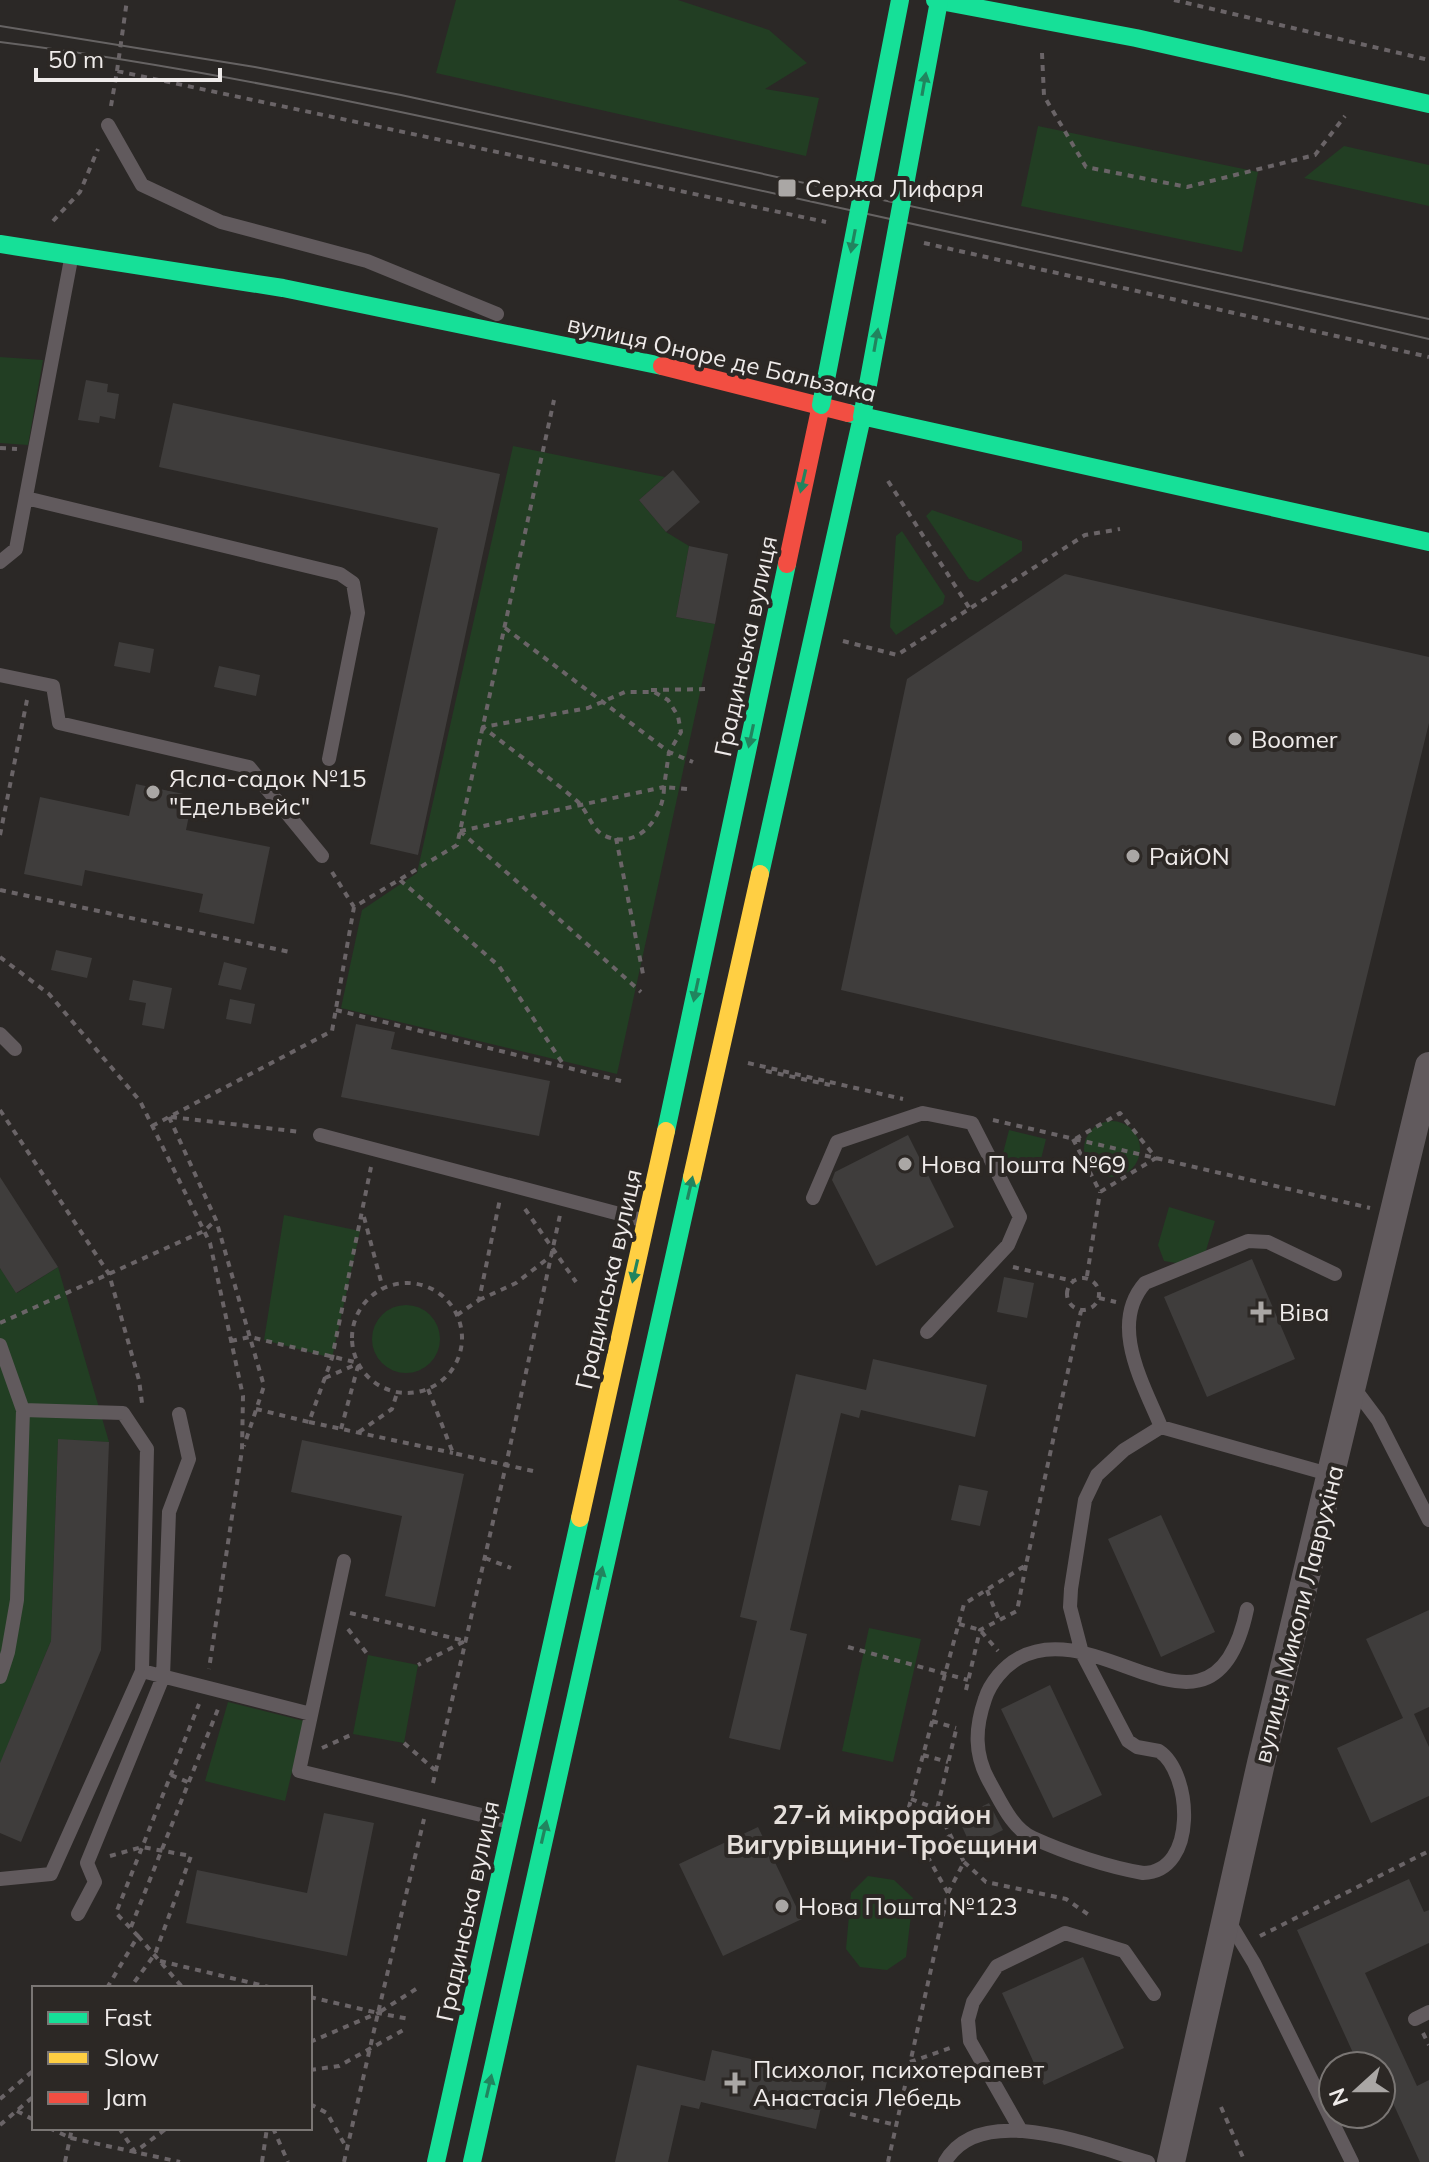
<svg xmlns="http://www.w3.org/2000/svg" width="1429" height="2162" viewBox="0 0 1429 2162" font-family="Mulish,sans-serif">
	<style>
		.green { fill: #223e23 }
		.building { fill: #3f3d3c }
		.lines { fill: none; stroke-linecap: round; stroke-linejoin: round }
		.path { stroke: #6a6467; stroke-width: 4; stroke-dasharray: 6 6; stroke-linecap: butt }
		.lane { stroke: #615a5d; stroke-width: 14 }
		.street { stroke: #615a5d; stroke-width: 28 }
		.fast { stroke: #16e098; stroke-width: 18 }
		.slow { stroke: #ffcf43; stroke-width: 18 }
		.jam { stroke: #f24e42; stroke-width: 18 }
		.tram { stroke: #666363; stroke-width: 2 }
		.fast-bridge { stroke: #16e098; stroke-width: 18 }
		.oneway { fill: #21845e }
		.poi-dot { fill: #aaa7a5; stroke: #2c2825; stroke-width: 3 }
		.labels { text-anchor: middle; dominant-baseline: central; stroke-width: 8; stroke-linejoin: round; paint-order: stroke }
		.poi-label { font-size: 24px; fill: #efebea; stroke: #2c2825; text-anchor: start }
		.street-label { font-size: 24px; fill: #efebea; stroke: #2c2825 }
		.neighbourhood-label { font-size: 26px; font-weight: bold; fill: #e5dfdb; stroke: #2c2825 }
	</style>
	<rect width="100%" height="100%" fill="#2b2826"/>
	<!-- green -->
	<path class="green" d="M456,0H678L769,30L807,63L765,89L819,98L806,156L436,73Z
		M1038,126L1258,172L1242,252L1021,206Z
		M1344,146L1429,165V206L1304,178Z
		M0,357L43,360L28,445L0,443Z
		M513,446L665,477L639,500L666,532L689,546L676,617L715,624L617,1074L341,1008L362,910L417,873Z
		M932,510L1022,541V551L978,582L969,579L926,516Z
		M902,531L945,596L943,604L896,635L890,627L896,536Z
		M1084 1149a28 28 0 1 1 56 0a28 28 0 1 1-56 0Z
		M1009,1130L1046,1139L1037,1175L1000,1165Z
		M1169,1207L1215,1221L1204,1257L1182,1264L1164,1261L1158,1245Z
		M284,1215L360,1231L332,1358L264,1340Z
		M58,1267L109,1442L58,1440L51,1641L0,1764V1268L17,1293Z
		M372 1339a34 34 0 1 1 68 0a34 34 0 1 1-68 0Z
		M869,1628L921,1639L893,1762L842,1751Z
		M368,1655L418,1665L404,1743L353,1734Z
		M228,1702L304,1721L285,1801L205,1781Z
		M868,1876L894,1880L913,1898L906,1957L887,1970L860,1967L846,1949L851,1893Z"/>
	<!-- building -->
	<path class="building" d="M86,380L108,384L107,392L119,394L115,419L100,416L99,423L78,420Z
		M173,403L500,474L418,855L370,844L438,528L159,467Z
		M673,470L700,502L666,532L639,500Z
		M689,546L728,554L715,624L676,617Z
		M1065,574L1429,657V723L1335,1106L841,990L907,679Z
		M119,642L154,649L150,673L114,666Z
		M219,666L260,675L256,696L214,687Z
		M136,784L193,796L186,830L270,847L254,924L199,912L203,894L85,870L82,886L24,874L40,797L129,816Z
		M56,950L92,958L87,978L51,970Z
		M224,962L247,968L241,990L218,985Z
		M133,980L172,988L164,1029L142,1025L146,1003L129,1000Z
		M230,999L255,1004L251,1024L226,1019Z
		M356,1024L395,1032L391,1049L550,1081L539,1136L341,1097Z
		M908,1135L954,1227L876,1266L832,1180L835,1172Z
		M0,1177L58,1267L16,1293L0,1268Z
		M1252,1259L1295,1359L1207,1397L1164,1297Z
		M1004,1277L1034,1283L1027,1318L997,1312Z
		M873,1359L987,1385L975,1437L861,1410L859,1418L841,1413L790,1630L807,1634L780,1750L729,1738L757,1621L740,1617L796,1374L866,1390Z
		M58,1439L109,1442L101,1650L21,1842L0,1833V1763L51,1641Z
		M302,1440L464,1474L435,1607L385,1596L402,1516L291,1492Z
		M959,1485L988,1491L980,1526L951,1520Z
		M1161,1515L1215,1632L1161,1657L1108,1539Z
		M1429,1610V1707L1414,1714L1429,1747V1796L1371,1823L1337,1748L1403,1718L1366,1639Z
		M1050,1685L1102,1795L1053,1818L1001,1709Z
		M989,1803L1003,1830L971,1846L958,1818Z
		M324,1813L374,1823L347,1956L186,1923L197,1870L307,1893Z
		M758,1827L802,1919L723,1956L679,1864Z
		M1409,1879L1424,1912L1429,1910V1943L1365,1973L1417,2086L1429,2080V2162H1420L1381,2077V2066H1359L1297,1930Z
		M1083,1957L1124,2048L1044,2085L1002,1993Z
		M712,2050L828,2077L816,2129L701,2102L699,2109L681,2105L668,2162H615L637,2065L705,2081Z"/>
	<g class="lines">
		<!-- path -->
		<path class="path" d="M1174,0L1429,60
			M1042,53L1044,96L1086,167L1187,187L1315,155L1345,116
			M117,71L127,0
			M111,106L117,71L826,222
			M53,221L80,192L98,149
			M924,243L1429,357
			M0,448L17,449
			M888,481L970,609
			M505,628L669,752L693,762
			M843,641L897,655L1085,535L1120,529
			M651,690L710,689
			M460,831L664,787L669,752L681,732L678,716L668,700L654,692H625L588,708L483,727C514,752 547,775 577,801C587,810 592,829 603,835C638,852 664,817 664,787L687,789
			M460,831L641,992
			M0,835L27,700
			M616,838L644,979
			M332,872L354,907
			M400,880L499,966L563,1064
			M0,890L290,952
			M0,957L49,994L140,1101L210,1243L243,1396L242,1450L209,1669
			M336,1010L621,1081
			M748,1063L903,1099
			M766,1071L830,1085
			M0,1110L109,1274L139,1380L142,1403
			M169,1117L216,1220L264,1386L244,1446
			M171,1117L301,1132
			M993,1120L1370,1208
			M152,1126L332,1031L354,907L457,845L554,400
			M1073,1139L1100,1192L1156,1158L1120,1113L1075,1139
			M525,1209L576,1282
			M364,1217L383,1289
			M1013,1267L1073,1281
			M1087,1276L1100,1192
			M1067 1294a16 16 0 1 1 32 0a16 16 0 1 1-32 0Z
			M352 1338a55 55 0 1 1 110 0a55 55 0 1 1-110 0Z
			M1099,1298L1116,1302
			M479,1300L516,1283L551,1256
			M457,1315L479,1300L500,1199
			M0,1323L204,1231L216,1220
			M231,1341L250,1337L359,1363
			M325,1378L357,1364
			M428,1389L453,1453L506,1465L560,1215
			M256,1409L309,1422L332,1358L371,1167
			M309,1422L453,1453
			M341,1429L358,1366
			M359,1432L392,1409L397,1393
			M485,1558L511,1568
			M987,1590L999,1620
			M350,1613L465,1641L418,1665
			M959,1624L980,1630L998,1651
			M348,1629L368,1655
			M848,1647L968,1680
			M966,1690L980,1630L1017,1611L1026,1565
			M932,1721L956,1728
			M404,1743L435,1770
			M322,1748L353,1734
			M923,1755L948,1762
			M171,1775L190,1783
			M433,1783L506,1465L533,1471
			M911,1799L937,1809
			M925,1852L950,1836
			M110,1856L142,1847L191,1856L155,1954L130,1988
			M964,1862L986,1882L1066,1899L1089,1915
			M948,1893L964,1862L937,1809L957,1726
			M131,1927L218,1709
			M138,1936L183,1988
			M1260,1936L1429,1851
			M160,1961L273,1988
			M107,1988L138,1936L116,1913L199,1704
			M310,1997L378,2013L424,1819
			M1423,2033L1429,2045
			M310,2042L378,2013L409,2019
			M910,2062L953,2047
			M310,2070L339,2066L407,2028
			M0,2099L34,2070
			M310,2104L327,2113L346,2147
			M1221,2107L1245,2162
			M17,2111L34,2120
			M850,2114L896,2125
			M0,2125L34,2096
			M49,2128L71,2138L180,2162
			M119,2128L135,2152L167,2128
			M273,2128L288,2162
			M65,2162L72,2128
			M262,2162L267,2128
			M344,2162L378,2013L416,1989
			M888,2162L948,1893L906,1818L964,1604L1026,1565L1081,1311"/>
		<!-- lane -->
		<path class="lane" d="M108,125L142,185L221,222L367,261L497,314
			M26,498L340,574L353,583L358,613L329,759
			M0,562L16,549L72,254
			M0,675L53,686L59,723L249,767L322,856
			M0,1034L15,1049
			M320,1135L646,1221
			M813,1198L837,1142L923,1113L972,1123L1020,1217L1008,1245L927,1332
			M0,1345L23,1410L17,1600L8,1652L0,1677
			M1354,1388L1378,1420L1429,1520
			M1161,1427C1144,1385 1108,1325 1145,1283L1248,1241L1268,1242L1335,1274
			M344,1561L299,1771L510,1822
			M1247,1609C1214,1767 1101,1612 1019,1658C1004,1666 990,1683 985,1699C975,1728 974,1754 989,1781C1000,1800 1012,1829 1033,1838C1066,1853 1108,1867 1143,1873C1198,1872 1192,1773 1159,1751L1137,1747L1128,1741L1082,1653L1070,1607L1071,1589L1085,1500L1097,1475L1124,1450L1161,1427L1332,1475
			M142,1671L311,1714
			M0,1879L51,1874L142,1671L147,1449L123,1413L23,1410
			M78,1914L95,1882L87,1863L163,1677L169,1512L189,1459L179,1414
			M1228,1920L1254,1963L1352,2162
			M1415,2019L1429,2012
			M1020,2129L970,2041L968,2020L973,2002L997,1966L1065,1933L1124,1951L1154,1994
			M945,2162C980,2099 1096,2148 1148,2162"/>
		<!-- street -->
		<path class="street" d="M1171,2162L1261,1763L1429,1066"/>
		<!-- fast -->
		<path class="fast" d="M935,0L1136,38L1429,104
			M0,244L283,288L662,366
			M848,413L1429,542
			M760,874L862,417
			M666,1131L787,564
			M436,2162L580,1518
			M472,2162L692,1177"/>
		<!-- slow -->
		<path class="slow" d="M692,1177L760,874
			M580,1518L666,1131"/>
		<!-- jam -->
		<path class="jam" d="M662,366L848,413
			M787,564L821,405"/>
		<!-- tram -->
		<path class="tram" d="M0,26L255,67L401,95L1429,319
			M0,42C223,70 443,121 663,169C918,224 1174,280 1429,339"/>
		<!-- fast-bridge -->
		<path class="fast-bridge" d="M821,405L900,0
			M862,417L939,1"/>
	</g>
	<!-- one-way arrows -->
	<defs><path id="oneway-solid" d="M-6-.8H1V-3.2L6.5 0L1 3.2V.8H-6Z" transform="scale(2)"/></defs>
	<g class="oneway">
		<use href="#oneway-solid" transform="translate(924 84) rotate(-80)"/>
		<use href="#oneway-solid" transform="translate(853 241) rotate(101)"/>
		<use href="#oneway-solid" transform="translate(876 340) rotate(-80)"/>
		<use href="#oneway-solid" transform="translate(803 481) rotate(103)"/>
		<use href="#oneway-solid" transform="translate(751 736) rotate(102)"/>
		<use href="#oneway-solid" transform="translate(696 990) rotate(102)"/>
		<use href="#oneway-solid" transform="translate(690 1188) rotate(-77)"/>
		<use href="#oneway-solid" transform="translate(635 1271) rotate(103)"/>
		<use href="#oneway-solid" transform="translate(600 1578) rotate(-77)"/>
		<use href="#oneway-solid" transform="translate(544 1832) rotate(-77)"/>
		<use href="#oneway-solid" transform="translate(489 2086) rotate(-77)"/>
	</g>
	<!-- markers -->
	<g class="poi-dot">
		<rect x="777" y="178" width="20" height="20" rx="4"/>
		<circle cx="1235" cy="739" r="8"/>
		<circle cx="153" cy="792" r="8"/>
		<circle cx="1133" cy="856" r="8"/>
		<circle cx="905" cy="1164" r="8"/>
		<path d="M1257 1300h8v8h8v8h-8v8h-8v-8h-8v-8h8z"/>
		<circle cx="782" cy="1906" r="8"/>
		<path d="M731 2071h8v8h8v8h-8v8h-8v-8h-8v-8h8z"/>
	</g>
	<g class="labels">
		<!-- poi labels -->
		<g class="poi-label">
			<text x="805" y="188">Сержа Лифаря</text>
			<text x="1251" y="739">Boomer</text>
			<text x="169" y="778">Ясла-садок №15<tspan x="169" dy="28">"Едельвейс"</tspan></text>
			<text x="1149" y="856">РайON</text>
			<text x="921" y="1164">Нова Пошта №69</text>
			<text x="1279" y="1312">Віва</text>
			<text x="798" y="1906">Нова Пошта №123</text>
			<text x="753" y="2069">Психолог, психотерапевт<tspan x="753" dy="28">Анастасія Лебедь</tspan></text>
		</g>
		<!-- street labels -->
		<g class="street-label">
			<text transform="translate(722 358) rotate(13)">вулиця Оноре де Бальзака</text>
			<text transform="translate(745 646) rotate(-78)">Градинська вулиця</text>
			<text transform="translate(608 1279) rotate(-77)">Градинська вулиця</text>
			<text transform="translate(1298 1614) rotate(-76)">вулиця Миколи Лаврухіна</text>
			<text transform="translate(467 1911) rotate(-78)">Градинська вулиця</text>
		</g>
		<!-- neighbourhood labels -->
		<g class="neighbourhood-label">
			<text x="882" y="1814">27-й мікрорайон<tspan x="882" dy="30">Вигурівщини-Троєщини</tspan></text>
		</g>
	</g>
	<!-- legend -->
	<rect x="32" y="1986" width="280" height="144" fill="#2c2825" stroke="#7a7674" stroke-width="2"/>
	<rect x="48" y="2012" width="40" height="12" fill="#16e098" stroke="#7a7674" stroke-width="2"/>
	<text x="104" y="2026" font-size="24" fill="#efebea">Fast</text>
	<rect x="48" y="2052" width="40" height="12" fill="#ffcf43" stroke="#7a7674" stroke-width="2"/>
	<text x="104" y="2066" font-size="24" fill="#efebea">Slow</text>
	<rect x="48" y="2092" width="40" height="12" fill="#f24e42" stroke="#7a7674" stroke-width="2"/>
	<text x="104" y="2106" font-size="24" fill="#efebea">Jam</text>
	<!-- north arrow -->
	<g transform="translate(1357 2090) rotate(249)"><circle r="38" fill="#2c2825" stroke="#7a7674" stroke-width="2"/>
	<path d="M0-6L14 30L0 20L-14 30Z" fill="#aaa7a5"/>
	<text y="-12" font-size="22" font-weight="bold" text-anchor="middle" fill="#efebea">N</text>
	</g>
	<!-- scale -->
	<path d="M36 68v12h184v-12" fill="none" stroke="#efebea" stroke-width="4"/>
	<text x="48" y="68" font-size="24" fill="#efebea" stroke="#2c2825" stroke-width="6" paint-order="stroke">50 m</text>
</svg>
